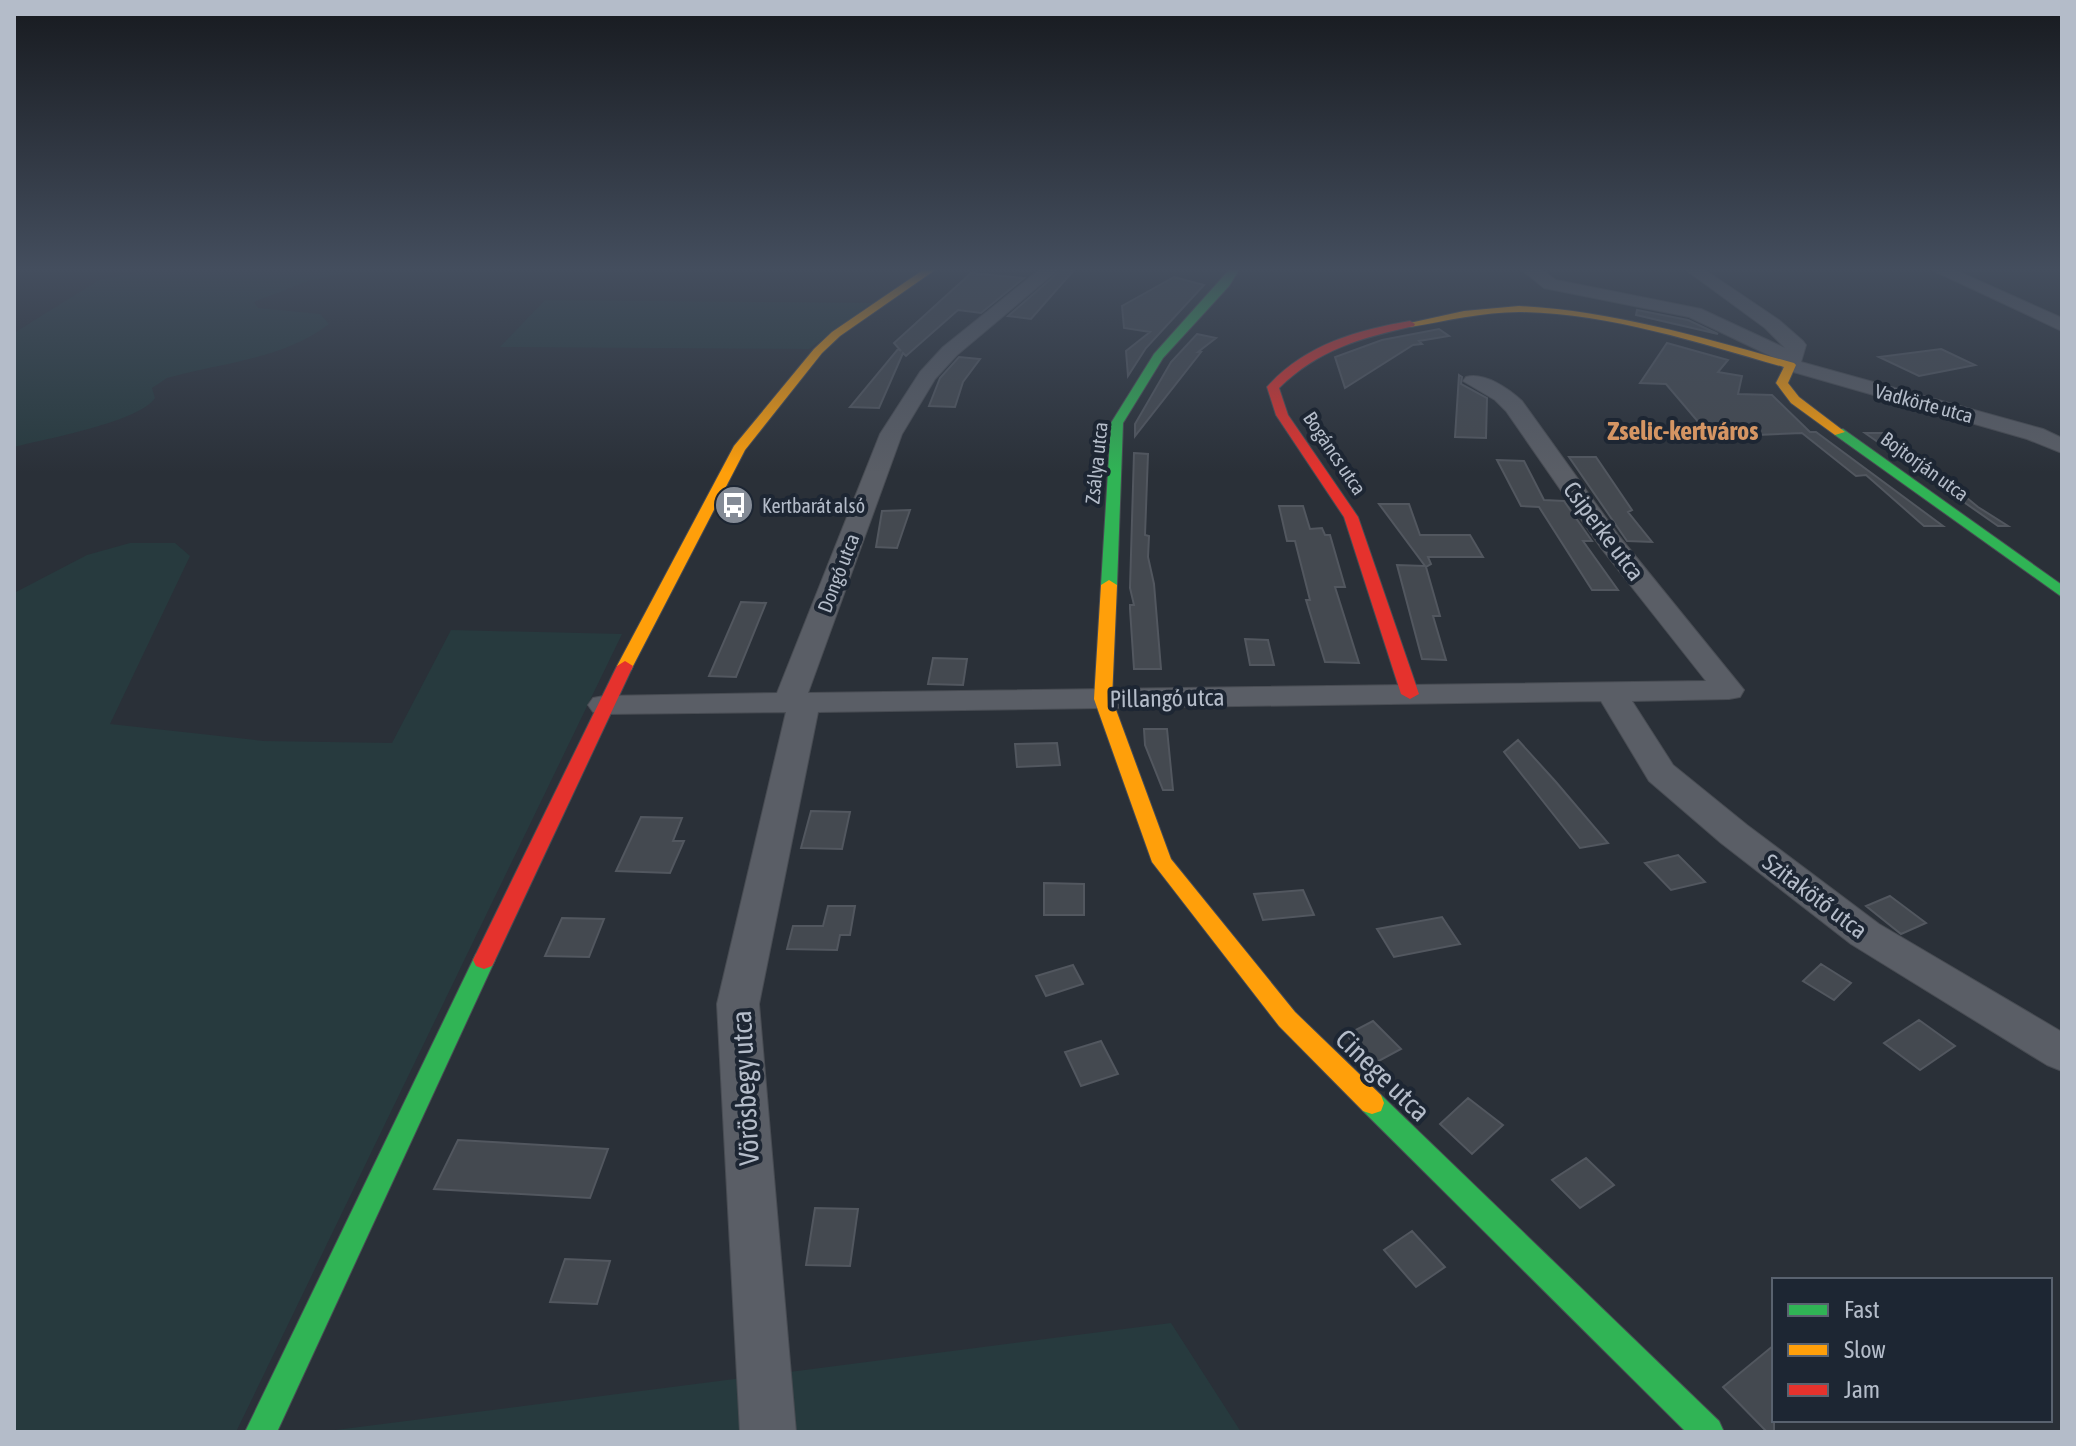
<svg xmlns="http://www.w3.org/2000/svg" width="2076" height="1446" viewBox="0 0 2076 1446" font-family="'Asap Condensed',sans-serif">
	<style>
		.green { fill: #273a3e }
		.building { fill: #444950; stroke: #52575f; stroke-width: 2 }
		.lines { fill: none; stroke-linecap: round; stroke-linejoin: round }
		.street-casing { stroke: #484c53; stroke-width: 2 }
		.fast-casing { stroke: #484c53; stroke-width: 2 }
		.slow-casing { stroke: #484c53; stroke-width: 2 }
		.jam-casing { stroke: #484c53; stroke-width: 2 }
		.street { fill: #5a5e66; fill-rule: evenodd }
		.fast { fill: #30b455; fill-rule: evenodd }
		.slow { fill: #ff9f0a; fill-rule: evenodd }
		.jam { fill: #e5322d; fill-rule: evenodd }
		.labels { text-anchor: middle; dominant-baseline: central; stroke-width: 8; stroke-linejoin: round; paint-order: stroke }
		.far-street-label { font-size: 20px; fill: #b4bcc9; stroke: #1d2633 }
		.far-poi-label { font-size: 20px; fill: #b4bcc9; stroke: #1d2633; text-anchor: start }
		.street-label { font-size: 24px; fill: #b4bcc9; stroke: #1d2633 }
		.far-district-label { font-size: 26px; font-weight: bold; fill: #d59563; stroke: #1d2633 }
		.near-street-label { font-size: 28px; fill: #b4bcc9; stroke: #1d2633 }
	</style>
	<rect width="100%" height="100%" fill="#2a3038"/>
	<!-- green -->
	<path class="green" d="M151,270H362L308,281L254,302L258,308L320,314L329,324C284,359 221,363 167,378L152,388L155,398C139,422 45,439 14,447V333L99,280Z
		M545,300L872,303L809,349L500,347Z
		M130,543H175L190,556L110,724L264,741L392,743L451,630L622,634L236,1432H14V593L87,555Z
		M1171,1323L1241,1432H320Z"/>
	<!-- building -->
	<path class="building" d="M1061,270H1074L1031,319L1008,316Z
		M971,273L1024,278L981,313L958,310L906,356L903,353L879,408L850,407L898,349L901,351L894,343Z
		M1174,277L1204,285L1146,348L1128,376L1126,351L1150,332L1124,328L1122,306Z
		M1637,310L1688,320L1718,334L1636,315Z
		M1439,329L1449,336L1419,341L1422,344L1413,345L1345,388L1335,357L1382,340Z
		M1197,334L1216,338L1198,352H1201L1135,436V424L1171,362Z
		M1667,343L1728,360L1718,372L1742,376L1738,394L1772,395L1810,432H1816L1943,526H1924L1866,475L1856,476L1802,433L1711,437L1666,384L1640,383Z
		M1941,349L1975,365L1919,376L1879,357Z
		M959,357L980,359L963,382L955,407L929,406L940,378Z
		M1459,375L1462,377L1461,384L1487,398L1486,438L1455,437Z
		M1865,433H1888L1978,507L2008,526H1998Z
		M1134,453L1148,454L1145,535L1149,536L1148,557L1154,584L1161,669H1134L1130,609V605H1134L1130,588Z
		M1569,457H1596L1632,510L1628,512L1652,542L1627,541Z
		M1497,460L1524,461L1544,500L1564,501L1592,541H1583L1618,590H1592L1539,507L1521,506Z
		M1379,504H1409L1420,535H1470L1483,557H1428L1431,564L1426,567L1440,616H1433L1446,660L1422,659L1397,565L1425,566Z
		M1279,506H1303L1310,529L1322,528L1325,535H1330L1345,587H1335L1359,663L1325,662L1306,600H1310L1295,541H1287Z
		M910,510L897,548L876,547L882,511Z
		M741,602L766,603L736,677L709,676Z
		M1245,639L1268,640L1274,665H1250Z
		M933,658L967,659L963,685L928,684Z
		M1144,729H1167L1173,790H1163L1145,745Z
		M1518,740L1556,782L1608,843L1580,848L1504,752Z
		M1057,743L1060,765L1017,767L1015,744Z
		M811,811L850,812L842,849L801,848Z
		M641,817L682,818L673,841H684L670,873L616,871Z
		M1678,855L1705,882L1671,890L1645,863Z
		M1044,883L1084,884V915H1044Z
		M1303,890L1314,915L1263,920L1254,894Z
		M1890,896L1926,923L1901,934L1866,906Z
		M828,906H855L850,935H840L837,950L787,949L793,926H823Z
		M1442,917L1460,944L1394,957L1377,929Z
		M562,918L604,919L589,957L545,956Z
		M1821,964L1851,983L1834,1000L1803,981Z
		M1073,965L1083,984L1046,996L1036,976Z
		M1919,1020L1955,1046L1920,1070L1884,1043Z
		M1373,1021L1401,1049L1375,1063L1346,1035Z
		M1101,1041L1118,1074L1081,1086L1065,1052Z
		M1468,1098L1503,1125L1472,1154L1440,1124Z
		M458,1140L608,1149L590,1198L434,1189Z
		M1586,1158L1614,1185L1580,1208L1552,1180Z
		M815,1208L858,1209L850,1266L806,1265Z
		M1412,1231L1445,1267L1416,1287L1384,1250Z
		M565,1259L610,1261L597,1304L550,1302Z
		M1774,1345V1432H1767L1723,1387Z"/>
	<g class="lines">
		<defs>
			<path id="street" d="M1039,270H1058L957,355L935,379L902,434L808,693L1706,681L1601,548L1506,411L1495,400L1463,381L1466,377C1485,372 1509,389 1522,401L1619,536L1744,690L1740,697L1729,699L1632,701L1673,765L1747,825L1879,924L2062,1032V1071L2047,1065L1851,944L1721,843L1649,781L1601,701L818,712L759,1004L796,1432H740L717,1004L786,712L604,714L593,712L588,705L593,698L604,696L777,693L880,434L920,372L943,347Z
				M1522,270H1542L1556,280L1701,309L1785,348L1765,328L1686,270H1705L1779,320L1803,341L1806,345L1801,362L2043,429L2062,438V453L2027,439L1783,369L1781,361L1689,317L1544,288Z
				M1932,270H1955L2062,318V331Z"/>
			<path id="fast" d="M1229,270H1239L1229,286L1163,358L1123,423L1117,585L1114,588H1104L1101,585L1111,423L1154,354Z
				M1835,429H1843L2062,585V597L1835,435Z
				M484,951L492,954L495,960L277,1432H245L473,960L476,954Z
				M1372,1092L1381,1095L1719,1421L1724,1432H1686L1363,1111L1360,1103L1363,1095Z"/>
			<path id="slow" d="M923,270H935L840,336L822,353L745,450L633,666L631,670H619L617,666L734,446L814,349L832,332Z
				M1519,306C1614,311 1703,338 1794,363L1796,365L1788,383L1799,397L1845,432L1835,435L1791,403L1776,383L1784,367C1697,343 1610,313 1519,312C1483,312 1446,321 1410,327L1405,324L1464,311Z
				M1109,580L1117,585L1112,699L1171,859L1295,1012L1381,1095L1384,1103L1381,1111L1372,1114L1363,1111L1279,1026L1152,862L1094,699L1101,585Z"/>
			<path id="jam" d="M1410,321L1415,324L1414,326C1361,338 1319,349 1279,388L1288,415L1358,517L1419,694L1410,699L1401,694L1344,517L1276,415L1267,387C1304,345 1357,330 1410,321Z
				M625,661L633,666L495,960L492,966L484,969L476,966L473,960L617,666Z"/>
		</defs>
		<!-- street casing -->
		<use href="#street" class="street-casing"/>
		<!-- fast casing -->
		<use href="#fast" class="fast-casing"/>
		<!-- slow casing -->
		<use href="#slow" class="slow-casing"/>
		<!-- jam casing -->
		<use href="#jam" class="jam-casing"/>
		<!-- street -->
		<use href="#street" class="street"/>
		<!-- fast -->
		<use href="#fast" class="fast"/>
		<!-- slow -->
		<use href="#slow" class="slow"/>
		<!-- jam -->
		<use href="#jam" class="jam"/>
	</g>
	<!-- sky -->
	<linearGradient id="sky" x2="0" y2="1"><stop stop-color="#171a1f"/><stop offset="0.57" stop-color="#444e5e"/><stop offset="1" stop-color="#444e5e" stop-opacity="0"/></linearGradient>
	<rect width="2076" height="473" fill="url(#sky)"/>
	<!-- icons -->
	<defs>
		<symbol id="bus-disc" viewBox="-11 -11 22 22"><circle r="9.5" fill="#848b96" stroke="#1d2633"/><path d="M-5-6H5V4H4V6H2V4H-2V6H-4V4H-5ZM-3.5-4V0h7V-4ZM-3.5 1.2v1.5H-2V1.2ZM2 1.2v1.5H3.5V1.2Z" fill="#fff"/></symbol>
	</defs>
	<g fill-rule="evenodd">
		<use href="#bus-disc" x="712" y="483" width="44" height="44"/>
	</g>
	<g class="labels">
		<!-- far-street labels -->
		<g class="far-street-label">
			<text transform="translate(1924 403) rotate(15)">Vadkörte utca</text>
			<text transform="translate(1335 453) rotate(56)">Bogáncs utca</text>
			<text transform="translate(1096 463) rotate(-84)">Zsálya utca</text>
			<text transform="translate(1925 466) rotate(36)">Bojtorján utca</text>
			<text transform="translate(838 573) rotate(-69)">Dongó utca</text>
		</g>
		<!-- far-poi labels -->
		<g class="far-poi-label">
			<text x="762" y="505">Kertbarát alsó</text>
		</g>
		<!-- street labels -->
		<g class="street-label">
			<text transform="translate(1604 531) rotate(53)">Csiperke utca</text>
			<text transform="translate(1167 698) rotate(-1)">Pillangó utca</text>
			<text transform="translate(1815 896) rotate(37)">Szitakötő utca</text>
		</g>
		<!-- far-district labels -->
		<g class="far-district-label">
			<text x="1683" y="431">Zselic-kertváros</text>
		</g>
		<!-- near-street labels -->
		<g class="near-street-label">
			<text transform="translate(1383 1075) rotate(44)">Cinege utca</text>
			<text transform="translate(745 1088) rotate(-93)">Vörösbegy utca</text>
		</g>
	</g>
	<!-- border -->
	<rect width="2076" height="1446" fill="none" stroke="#b4bcc9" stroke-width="32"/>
	<!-- legend -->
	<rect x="1772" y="1278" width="280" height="144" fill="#1d2633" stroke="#59626f" stroke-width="2"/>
	<rect x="1788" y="1304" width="40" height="12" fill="#30b455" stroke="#59626f" stroke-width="2"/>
	<text x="1844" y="1318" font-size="24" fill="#b4bcc9">Fast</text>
	<rect x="1788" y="1344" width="40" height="12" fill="#ff9f0a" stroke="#59626f" stroke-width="2"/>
	<text x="1844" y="1358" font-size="24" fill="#b4bcc9">Slow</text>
	<rect x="1788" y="1384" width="40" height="12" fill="#e5322d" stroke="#59626f" stroke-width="2"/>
	<text x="1844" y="1398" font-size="24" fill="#b4bcc9">Jam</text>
</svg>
